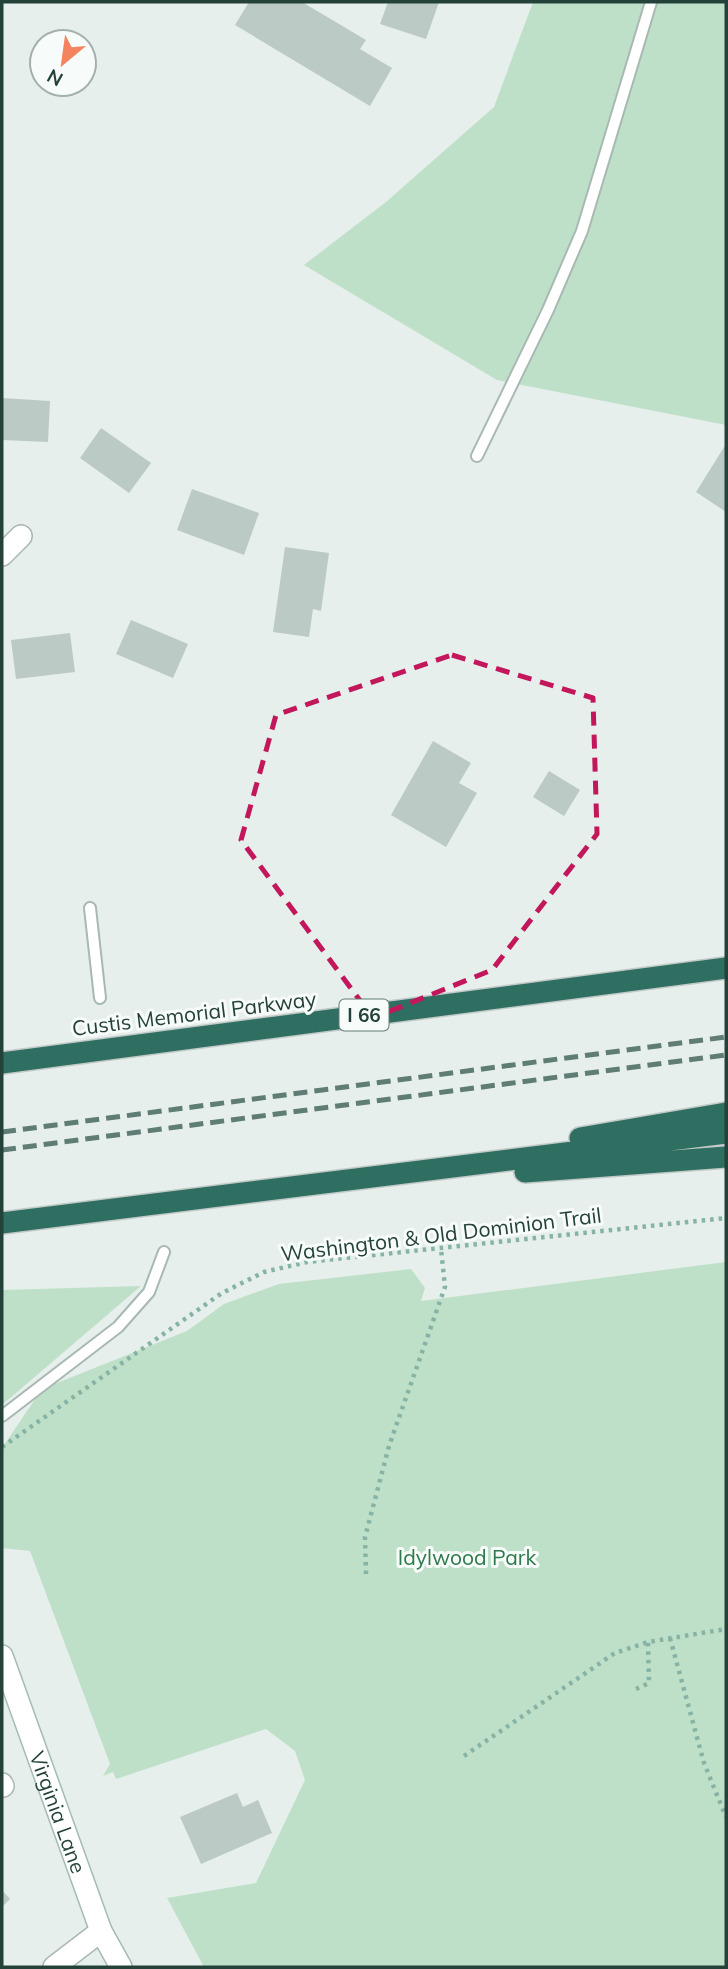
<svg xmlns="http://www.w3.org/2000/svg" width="728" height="1969" viewBox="0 0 728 1969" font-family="Mulish,sans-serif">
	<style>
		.green { fill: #bfe0c8 }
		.building { fill: #bbcac4 }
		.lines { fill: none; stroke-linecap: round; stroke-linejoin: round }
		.lane-casing { stroke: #a8b8b2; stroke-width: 14 }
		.street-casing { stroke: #a8b8b2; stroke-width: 24 }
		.secondary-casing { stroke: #a4bbb3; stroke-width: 24 }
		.highway-casing { stroke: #c2cac8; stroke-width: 24 }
		.path { stroke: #86b3a5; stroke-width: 4.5; stroke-dasharray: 3.5 5; stroke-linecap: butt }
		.lane { stroke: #fff; stroke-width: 10 }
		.street { stroke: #fff; stroke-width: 21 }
		.secondary { stroke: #fff; stroke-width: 21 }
		.highway { stroke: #2f6f62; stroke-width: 21 }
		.rail { stroke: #5f7d75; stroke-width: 5; stroke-dasharray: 14 7; stroke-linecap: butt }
		.marked { fill: none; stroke: #c2185b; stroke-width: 5; stroke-dasharray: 14 9; stroke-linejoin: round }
		.labels { text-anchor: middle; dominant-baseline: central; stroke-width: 6; stroke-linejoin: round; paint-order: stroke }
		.shield { fill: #f7fbf9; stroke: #637a73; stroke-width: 2 }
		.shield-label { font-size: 19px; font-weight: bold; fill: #24423a }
		.street-label { font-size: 21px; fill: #24423a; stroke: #f7fbf9 }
		.park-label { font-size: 21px; fill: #2d7a4b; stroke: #f7fbf9 }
	</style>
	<rect width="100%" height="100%" fill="#e6efeb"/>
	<!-- green -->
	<path class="green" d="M533,2H726V425L497,380L304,265L386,202L494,107Z
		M726,1262V1967H204L167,1898L256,1883L305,1780L295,1751L266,1729L116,1779L113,1772L103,1776L110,1764L30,1551L2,1548V1448L42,1389L187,1331L224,1304L279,1284L411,1269L425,1288L421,1301Z
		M141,1286L2,1405V1290Z"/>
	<!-- building -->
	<path class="building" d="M249,2H302L366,40L360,49L392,68L370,106L235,25Z
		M388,2H439L426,39L380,24Z
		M2,398L50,401L48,442L2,440Z
		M101,428L151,463L129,493L80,458Z
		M726,444V512L696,492Z
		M192,489L259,513L244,555L177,530Z
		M285,547L329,553L321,611L313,609L309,637L273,632Z
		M131,620L188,644L173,678L116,654Z
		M70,633L75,672L16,679L11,640Z
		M433,741L471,763L459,783L477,793L446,847L391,815Z
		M549,771L580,790L564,816L533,797Z
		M237,1793L243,1807L258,1800L272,1833L201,1864L180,1817Z
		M2,1890L10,1899L2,1907Z"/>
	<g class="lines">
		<defs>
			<path id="lane" d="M477,456L548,310L582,231L651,2
				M90,908L100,998
				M2,1416L118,1327L149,1292L164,1252"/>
			<path id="street" d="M2,555L21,536
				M2,1784L3,1786
				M54,1967L101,1931"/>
			<g id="secondary">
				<path id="s1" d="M2,1656L101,1931L121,1967"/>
			</g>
			<path id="highway" d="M2,1063L726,968
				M580,1138L726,1113
				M525,1172L726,1157
				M2,1223L726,1133"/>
		</defs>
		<!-- lane casing -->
		<use href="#lane" class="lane-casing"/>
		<!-- street casing -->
		<use href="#street" class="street-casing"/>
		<!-- secondary casing -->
		<use href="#secondary" class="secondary-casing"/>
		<!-- highway casing -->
		<use href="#highway" class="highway-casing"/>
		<!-- path -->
		<path class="path" d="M2,1447L222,1293L264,1272L307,1262L726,1218
			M366,1574L365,1537L389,1446L445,1287L441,1249
			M670,1638L704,1763L726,1817
			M636,1689L649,1683L648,1642
			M464,1756L615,1653L648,1642L726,1629"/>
		<!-- lane -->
		<use href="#lane" class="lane"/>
		<!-- street -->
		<use href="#street" class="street"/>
		<!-- secondary -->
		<use href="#secondary" class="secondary"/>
		<!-- highway -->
		<use href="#highway" class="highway"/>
		<!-- rail -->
		<path class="rail" d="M2,1132L726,1037
			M2,1150L726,1055"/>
	</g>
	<!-- marked area -->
	<path class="marked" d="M452,655L593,698L597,834L492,970L373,1018L241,840L276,715Z"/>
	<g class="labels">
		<!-- shield labels -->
		<rect class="shield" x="339.5" y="999.5" width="49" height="31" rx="5"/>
		<g class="shield-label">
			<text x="364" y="1015">I 66</text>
		</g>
		<!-- street labels -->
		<g class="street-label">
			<text transform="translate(194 1013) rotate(-7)">Custis Memorial Parkway</text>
			<text transform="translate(441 1234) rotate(-7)">Washington &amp; Old Dominion Trail</text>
			<text stroke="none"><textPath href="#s1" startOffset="166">Virginia Lane</textPath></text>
		</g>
		<!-- park labels -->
		<g class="park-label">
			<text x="467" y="1557">Idylwood Park</text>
		</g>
	</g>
	<!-- border -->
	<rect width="728" height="1969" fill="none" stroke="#24423a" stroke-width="7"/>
	<!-- north arrow -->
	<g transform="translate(63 63) rotate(209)"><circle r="33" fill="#f7fbf9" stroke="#a3b1ad" stroke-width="2"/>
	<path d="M0-5L12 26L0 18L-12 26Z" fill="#f4845f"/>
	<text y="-10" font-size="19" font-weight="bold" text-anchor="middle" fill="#24423a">N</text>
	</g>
</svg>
